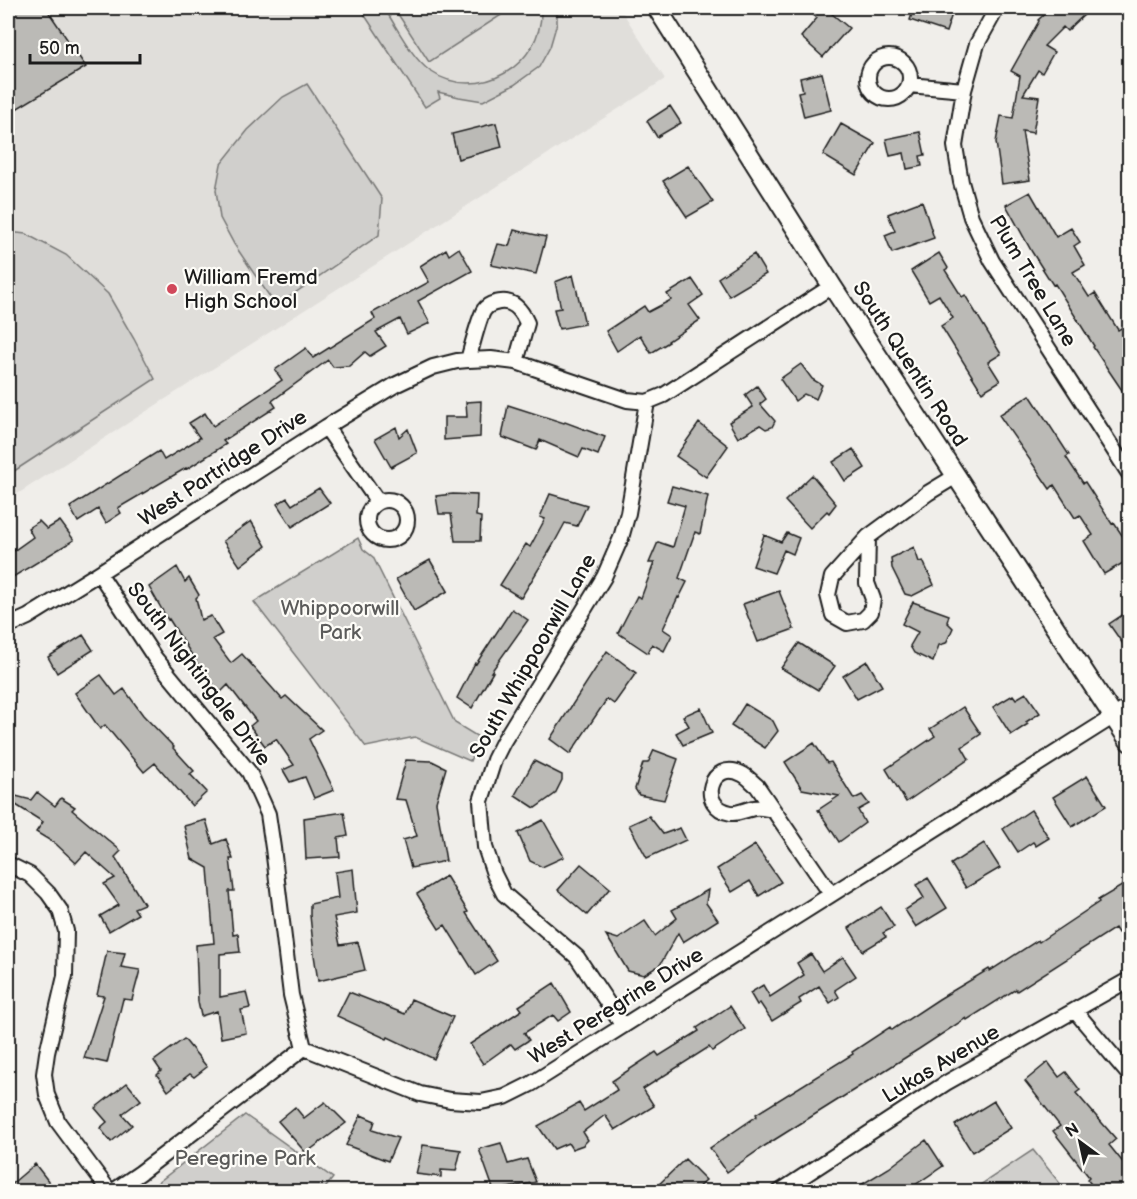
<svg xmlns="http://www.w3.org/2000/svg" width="1137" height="1199" viewBox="0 0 1137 1199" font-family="'Balsamiq Sans',sans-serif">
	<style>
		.built { fill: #e0deda }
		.green { fill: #d0cfcc; stroke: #767674; stroke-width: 1.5 }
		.building { fill: #bbbab6; stroke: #1c1c1c; stroke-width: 1.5 }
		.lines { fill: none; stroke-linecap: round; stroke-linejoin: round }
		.street-casing { stroke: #1c1c1c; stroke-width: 18 }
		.secondary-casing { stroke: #1c1c1c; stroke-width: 22 }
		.street { stroke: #fdfcf7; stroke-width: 14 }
		.secondary { stroke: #fdfcf7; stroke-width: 18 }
		.poi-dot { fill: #d1495b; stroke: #fdfcf7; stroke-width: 2 }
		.labels { text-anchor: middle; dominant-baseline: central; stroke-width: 4.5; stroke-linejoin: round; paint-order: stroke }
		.poi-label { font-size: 21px; fill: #1c1c1c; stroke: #fdfcf7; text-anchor: start }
		.street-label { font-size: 21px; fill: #1c1c1c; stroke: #fdfcf7 }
		.park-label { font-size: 21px; fill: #5b5b5a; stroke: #fdfcf7 }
	</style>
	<rect width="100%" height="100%" fill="#f0eeea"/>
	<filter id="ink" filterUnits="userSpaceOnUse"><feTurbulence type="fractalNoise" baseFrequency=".0167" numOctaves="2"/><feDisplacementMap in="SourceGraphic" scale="12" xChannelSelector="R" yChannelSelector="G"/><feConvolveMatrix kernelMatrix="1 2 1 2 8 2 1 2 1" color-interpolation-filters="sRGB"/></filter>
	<g filter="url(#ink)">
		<!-- built -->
		<path class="built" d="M8,8H620L665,79L8,500Z"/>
		<!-- green -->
		<path class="green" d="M360,8H384C397,27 411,57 430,71C478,104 544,65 541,8H557V23L550,47L539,67L514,85L483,101L459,97L438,92L440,98L425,107Z
			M394,8H512L429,62Z
			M307,84L382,199L379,235L276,306L234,244L220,218L216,190L221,164L248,130L283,97Z
			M8,232L26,234L66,255L108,294L134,339L155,379L8,475Z
			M358,538L363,549L373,557L455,723L480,738L470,761L415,737L366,747L254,602Z
			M245,1115L333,1178L323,1191H147Z
			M1033,1150L1066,1191H971Z"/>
		<!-- building -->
		<path class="building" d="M8,8H46L86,67L8,114Z
			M805,8H825L849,28L823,57L801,37L817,18Z
			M914,8H954L946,32L910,20Z
			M1051,8H1079L1085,14L1067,31L1063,27L1044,46L1054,52L1042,73L1038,70L1023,95L1039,97L1033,133L1022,131L1030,180L1002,184L996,142L1001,116L1013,118L1020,76L1011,71L1039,21L1038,20Z
			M822,73L831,110L804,117L798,92L803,91L800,78Z
			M670,106L681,123L657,137L647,121Z
			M496,123L502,147L458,159L452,134Z
			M841,124L875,143L856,175L823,155Z
			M920,132L925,155L920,156L922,166L907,169L904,153L890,156L886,139Z
			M688,166L713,202L687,217L663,181Z
			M1030,192L1056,237L1071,228L1080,242L1074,246L1085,265L1073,272L1089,297L1095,293L1118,330L1130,323V402L1107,368L1093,347L1094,346L1055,284L1053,285L1032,252L1006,205Z
			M922,201L934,238L892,253L885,235L895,231L888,214Z
			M514,230L546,237L536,274L491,265L498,244L509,246Z
			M459,248L472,271L418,301L430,323L407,334L400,319L376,332L386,346L370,356L365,352L349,366L333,367L328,360L272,401L276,407L223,441L226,444L187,469L186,468L118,508L121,513L106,523L98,509L78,522L70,507L159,451L164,460L200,438L189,423L205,413L213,426L282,380L275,370L306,348L313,358L375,319L372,313L429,282L420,266L446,249L449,255Z
			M939,253L948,268L945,270L962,297L965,295L1001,354L988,362L1000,381L982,392L941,326L953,318L939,295L929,301L911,271Z
			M754,254L766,274L729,296L718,278Z
			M573,275L585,324L559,329L554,309L561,308L555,282Z
			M692,279L703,295L689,305L700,320L668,341L669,342L651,353L640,335L617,351L606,331L644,306L648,312L671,300L667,294Z
			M801,364L812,379L822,385L816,399L804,394L795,401L780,379Z
			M757,386L766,399L760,404L775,421L772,427L766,429L760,425L738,438L729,422L753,407L745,395Z
			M1030,395L1069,455L1066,457L1083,483L1085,482L1112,524L1114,523L1130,547V559L1104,574L1084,541L1093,535L1080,515L1075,518L1054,485L1050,489L999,415Z
			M481,401L480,437L444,440V417H467L466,402Z
			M508,405L564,423L565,422L605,437L598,455L583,449L579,457L540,440L536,450L502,437Z
			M699,423L728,446L706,477L676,456Z
			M396,427L399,437L408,429L417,453L391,467L375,439Z
			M853,449L865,468L845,481L833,462Z
			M812,475L836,504L829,513L827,511L810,528L785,501Z
			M672,486L708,496L700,534L695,532L679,578L687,582L679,598L678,597L663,629L672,635L664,651L652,644L648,653L618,633L637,596L641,598L654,563H649L658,542L673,547L685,506L667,501Z
			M319,488L330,503L292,527L277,504L287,498L292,505Z
			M453,494L477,495L476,516L481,517L480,541H455L451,514H439L436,496Z
			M550,494L587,505L577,526L565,523L552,547L521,598L500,585L526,544L530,547L545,519L540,517Z
			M39,521L47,529L60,521L74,540L8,580V555L33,537L28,528Z
			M251,521L266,546L240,566L223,541Z
			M787,533L799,538L793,554L784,550L774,573L753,566L764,535L781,542Z
			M914,547L919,562L923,561L934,585L912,596L905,594L892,568L891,558Z
			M430,560L448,591L414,611L396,579Z
			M177,567L185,582L189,578L199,595L196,598L201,620L211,616L222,634L213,639L231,663L242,654L282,699L286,696L322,730L309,739L334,790L314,798L305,777L290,782L283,770L294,765L276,739L265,746L250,726L256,721L228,685L220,693L202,671L169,619L168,620L149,587Z
			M779,591L794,629L758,642L743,604Z
			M913,602L949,615L947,622L953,628L946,643L939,645L933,662L914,653L910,646L918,632L902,624Z
			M512,609L528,620L491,672H493L472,708L457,698L475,663L476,664Z
			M1130,610V654L1109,624Z
			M83,635L93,650L57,673L48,657Z
			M799,643L835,666L818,690L781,668Z
			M607,651L636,673L614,704L607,699L570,754L550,739Z
			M867,661L882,686L857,699L843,676Z
			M101,675L116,695L124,689L143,715L174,747L173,748L194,771L190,774L207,792L192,806L155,763L144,772L105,725L100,729L75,693Z
			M1026,693L1040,713L1026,722L1028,724L1011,735L993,707L1013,695L1016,699Z
			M745,704L773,721L778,731L765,748L731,726Z
			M963,707L981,734L962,747L969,759L906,802L886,769L935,736L930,729Z
			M701,708L712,733L683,745L676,733L689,726L683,716Z
			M814,743L827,763L831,762L854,799L862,795L869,804L858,810L865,823L839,842L818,810L839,796L802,789L785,762Z
			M654,750L678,759L664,800L639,795L635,789L643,763H648Z
			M406,760L432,761L446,768L436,802L446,861L411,868L403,840L417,836L406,800L395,799Z
			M534,761L562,775V780L555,794L535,808L515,795Z
			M1087,776L1106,806L1072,827L1053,797Z
			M37,792L55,806L61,798L75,807L72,810L121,851L115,857L144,904L134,908L138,914L109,931L100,916L119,905L104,884L115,878L86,852L76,863L56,844L36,832L43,822L8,800V794L31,800Z
			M1031,810L1049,838L1036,846L1033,842L1018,852L1003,829Z
			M344,812L348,836L338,838L340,857L306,859L304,818Z
			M649,816L663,834L680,828L686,840L647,858L629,825Z
			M206,820L213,844L226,839L233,859H230L234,891H229L233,935L238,934L240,952L220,954V997L246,992L250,1008L241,1010L246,1033L221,1038L217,1011L201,1016L198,1002L196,945L214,943L208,868L192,859L184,826Z
			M543,820L564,857L542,867L530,861L518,833Z
			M984,843L1000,868L966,888L951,864Z
			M755,845L781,882L759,896L750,881L732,892L717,869Z
			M581,864L610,888L587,915L558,890Z
			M353,869L357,913L334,917L340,945L358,942L365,970L318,981L314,955L310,915V904L338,898L335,872Z
			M446,876L468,912L466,913L497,961L476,975L445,925L439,929L417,894Z
			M928,878L947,908L916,927L905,910L924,898L916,885Z
			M1130,881V926L1118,933L1115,928L1017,991L1016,989L967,1020L966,1018L919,1049L763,1147L727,1172L710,1148L757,1116L756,1114L853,1054L852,1052L890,1027L892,1030L939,999L989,969L990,971L1038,940L1039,942L1099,902L1098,900Z
			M708,890L706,903L718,920L683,942L678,933L660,965L644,975L628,971L606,935L618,939L645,921L655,936L677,918L672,910Z
			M881,907L894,927L883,933L886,937L863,951L849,928Z
			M107,951L125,953L121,967L140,970L132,1000L123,999L107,1063L84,1058L104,996L97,995Z
			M811,954L822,971L843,957L856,976L835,990L839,997L830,1003L819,986L799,999L801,1003L772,1021L760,1003L757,1005L750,993L763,985L770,997L804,975L797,963Z
			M554,983L571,1012L558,1021L553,1015L524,1033L529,1040L515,1049L511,1044L483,1064L470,1044L522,1010L519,1006Z
			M349,992L405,1014L411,999L453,1017L434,1059L388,1037L387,1039L337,1016Z
			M730,1006L745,1029L712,1051L709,1047L643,1089L654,1106L615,1130L605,1115L583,1132L588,1140L583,1145L572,1149L568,1143L554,1149L538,1126L579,1103L584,1111L617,1090L612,1081L656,1052L659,1056L699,1031L697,1028Z
			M184,1039L207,1067L194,1077L190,1074L168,1091L157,1075L161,1071L154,1061Z
			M1048,1062L1059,1077L1066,1072L1080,1090L1076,1093L1116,1139L1109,1145L1130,1171V1191H1096L1087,1179L1089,1177L1053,1131L1060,1126L1025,1081Z
			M127,1083L141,1100L122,1114L132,1125L111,1142L100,1128L107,1122L95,1108Z
			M994,1101L1011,1128L972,1152L955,1125Z
			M325,1102L346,1123L306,1153L278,1121L295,1107L304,1118Z
			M361,1115L375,1121L372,1130L398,1138L388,1161L346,1145Z
			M926,1140L943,1166L906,1191H851L889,1168Z
			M501,1143L508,1164L527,1159L536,1182L494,1191L479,1149Z
			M423,1145L461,1150L456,1171L441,1170V1177L416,1174Z
			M685,1159L706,1180L694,1191H652Z
			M35,1164L52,1186L46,1191H8V1187Z"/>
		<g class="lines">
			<defs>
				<path id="street" d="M997,8L977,44L964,90L955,146L961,182L971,217L992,261L1130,475
					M868 78a21 21 0 1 1 42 0a21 21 0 1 1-42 0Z
					M909,85L964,90
					M468,360C471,350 479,317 484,310C486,307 491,304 495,303C512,298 521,309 527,323L516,362
					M326,427L378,502
					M367 520a20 20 0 1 1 40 0a20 20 0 1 1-40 0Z
					M868,537L867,583L873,599L871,612L863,620L847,623L833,615L828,595L832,577L868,537L928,493L956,476
					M99,573L155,658L249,772L260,796L268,814L273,848L291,995L304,1048
					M8,626L28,617L99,573L326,427L395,385L433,367L457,361L468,360L491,359L516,362L627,400L647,402L664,395L832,286
					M773,810C767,809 760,807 754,808C747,809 738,814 731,813C696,807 711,758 742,774C747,776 752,782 757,786L831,894
					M8,864L30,875L48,893L60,910L66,931L65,976L47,1053L44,1074L47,1095L58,1122L110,1192
					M1075,1011L1130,1076
					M623,1026L577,957L504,894L494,874L485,847L481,801L494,760L503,742L604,577L621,538L628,513L647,402
					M112,1192L140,1173L304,1048L420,1094L450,1100L481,1102L505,1097L531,1084L1130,706
					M779,1192L946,1083L1130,979"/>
				<path id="secondary" d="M657,8L832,286L1130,742"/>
			</defs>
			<!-- street casing -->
			<use href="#street" class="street-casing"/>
			<!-- secondary casing -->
			<use href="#secondary" class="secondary-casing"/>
			<!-- street -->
			<use href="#street" class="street"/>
			<!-- secondary -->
			<use href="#secondary" class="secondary"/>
		</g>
	</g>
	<!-- markers -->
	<circle class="poi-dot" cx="172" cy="289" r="6"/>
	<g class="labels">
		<!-- poi labels -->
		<g class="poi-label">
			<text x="184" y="277">William Fremd<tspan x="184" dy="24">High School</tspan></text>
		</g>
		<!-- street labels -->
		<g class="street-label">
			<text transform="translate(1033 281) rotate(59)">Plum Tree Lane</text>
			<text transform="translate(910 364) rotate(57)">South Quentin Road</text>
			<text transform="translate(223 468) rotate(-33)">West Partridge Drive</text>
			<text transform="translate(533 656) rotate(-60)">South Whippoorwill Lane</text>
			<text transform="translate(199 674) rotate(53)">South Nightingale Drive</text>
			<text transform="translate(616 1006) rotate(-32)">West Peregrine Drive</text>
			<text transform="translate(941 1064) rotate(-31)">Lukas Avenue</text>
		</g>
		<!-- park labels -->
		<g class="park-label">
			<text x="340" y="608">Whippoorwill<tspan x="340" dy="24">Park</tspan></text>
			<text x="245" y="1158">Peregrine Park</text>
		</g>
	</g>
	<!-- margin -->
	<rect width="1137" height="1199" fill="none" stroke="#fdfcf7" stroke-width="30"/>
	<rect x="15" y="15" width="1107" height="1169" fill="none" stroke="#1c1c1c" stroke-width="2" filter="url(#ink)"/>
	<!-- north arrow -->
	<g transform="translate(1080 1142) rotate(327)" stroke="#fdfcf7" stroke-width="4.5" paint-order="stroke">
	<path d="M0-4.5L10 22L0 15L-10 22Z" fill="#1c1c1c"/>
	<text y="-9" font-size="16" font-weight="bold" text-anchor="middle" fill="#1c1c1c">N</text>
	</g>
	<!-- scale -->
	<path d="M30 54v9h110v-9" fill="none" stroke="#1c1c1c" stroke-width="3"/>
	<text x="39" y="54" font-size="18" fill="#1c1c1c" stroke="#fdfcf7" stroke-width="4.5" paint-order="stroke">50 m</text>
</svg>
